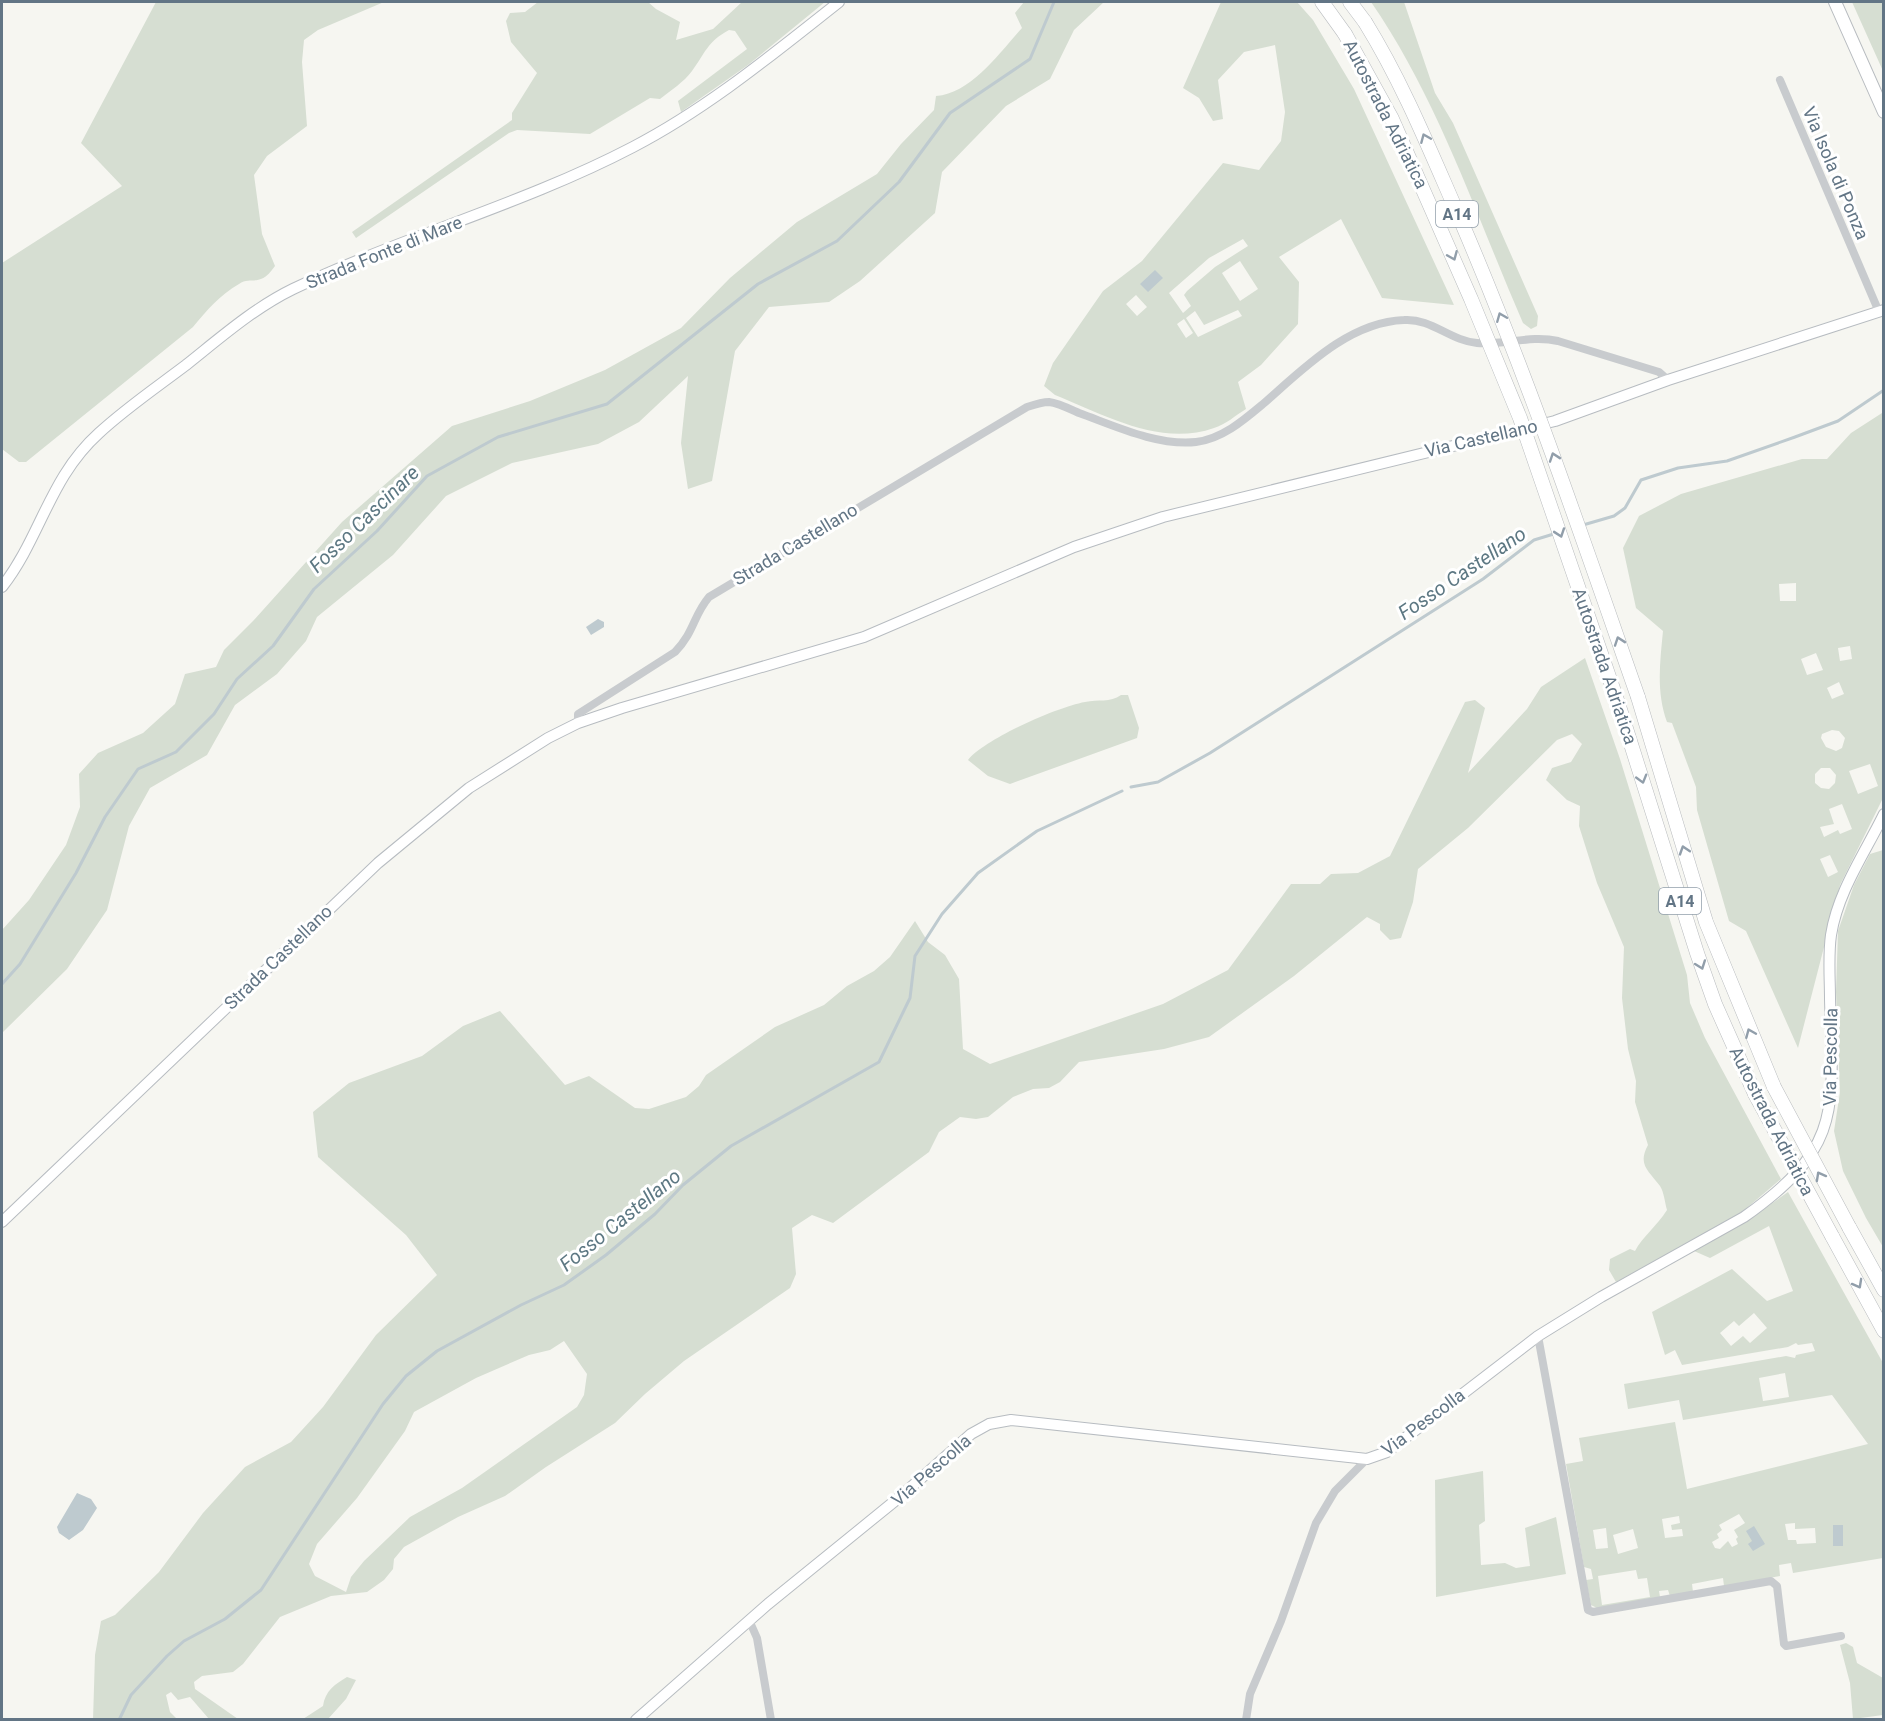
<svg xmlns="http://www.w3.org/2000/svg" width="1885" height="1721" viewBox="0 0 1885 1721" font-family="Roboto,sans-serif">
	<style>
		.green { fill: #d6ded2; fill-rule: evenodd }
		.water { fill: #becacf }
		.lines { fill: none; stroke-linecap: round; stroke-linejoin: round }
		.stream { stroke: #becacf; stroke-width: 3 }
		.secondary-casing { stroke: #b7bcc1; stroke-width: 12 }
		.primary-casing { stroke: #b8bcc0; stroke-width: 14 }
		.highway-casing { stroke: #b9bcbf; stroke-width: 15 }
		.street { stroke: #c8cbce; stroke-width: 8 }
		.secondary { stroke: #fff; stroke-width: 10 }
		.primary { stroke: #fff; stroke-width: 12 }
		.highway { stroke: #fff; stroke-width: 14 }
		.highway-bridge-casing { stroke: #b9bcbf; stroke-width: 15; stroke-linecap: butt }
		.highway-bridge { stroke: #fff; stroke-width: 14 }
		.oneway { stroke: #919eaa }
		.labels { text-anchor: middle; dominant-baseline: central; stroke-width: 6; stroke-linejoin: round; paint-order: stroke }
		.shield { fill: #fff; stroke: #919eaa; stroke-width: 1.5 }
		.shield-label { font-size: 16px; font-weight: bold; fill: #627585 }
		.street-label { font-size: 18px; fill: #627585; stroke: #fff }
		.water-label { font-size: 20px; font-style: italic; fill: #5d7883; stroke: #fff }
	</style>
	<rect width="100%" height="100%" fill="#f6f6f1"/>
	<!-- green -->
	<path class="green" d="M156,2H384L318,30L304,40L302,62L307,126L267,156L254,175L262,234L275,266C259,289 252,275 239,284C220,295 207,310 193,327L26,462H19L2,449V263L122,186L81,143Z
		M538,2H648L656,9L680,22L676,40L713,29L742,2H825L748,65L681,112L678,101L747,49L735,31L729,30C707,42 706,52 692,71C684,82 670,91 660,99L650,98L590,134L517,130L509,133L356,238L352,232L512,120V113L537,73L511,42L506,21L510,13L525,12Z
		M1024,2H1104L1074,30L1050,79L1006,106L942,172L935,213L860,281L829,302L769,307L735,351L712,481L688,489L681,443L688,376L639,422L598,444L512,463L446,496L393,555L317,617L306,641L277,674L235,705L207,755L150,788L129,826L107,910L67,969L2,1033V930L29,900L66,845L80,807L79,774L98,753L143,733L175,704L185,674L216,667L224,650L253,621L342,522L452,426L530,401L605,370L681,328L730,278L797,222L877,174L901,144L934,110L936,96C972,93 999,53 1022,28L1015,13Z
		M1221,2H1297L1313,20L1354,89L1454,305L1382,298L1341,219L1279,257L1299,282L1298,324L1261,365L1238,382L1246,409C1236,415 1225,425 1214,428C1160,447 1105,415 1055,395L1044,386L1053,363L1103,291L1142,261L1223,163L1259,170L1281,141L1285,112L1275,45L1244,52L1218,80L1223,119L1213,121L1199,98L1183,88ZM1243,239L1248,246L1215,267L1187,291L1184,295L1191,306L1183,313L1169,293L1209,258ZM1240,261L1258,289L1240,301L1222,273ZM1136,295L1147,307L1137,316L1126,304ZM1238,310L1242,316L1198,337L1186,318L1195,311L1204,325ZM1184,319L1193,333L1186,338L1177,324Z
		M1371,2H1404L1435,93L1453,123L1538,316L1537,326L1531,329L1523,323C1476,215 1438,99 1371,2Z
		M1852,2H1883V71Z
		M1882,413L1883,798L1840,885L1798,1048L1746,931L1729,921L1697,810L1696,787L1672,723L1667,722C1656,692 1660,662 1663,631L1636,608L1623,548L1639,516L1681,494L1802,459H1827L1851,433ZM1796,583V601H1780L1779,584ZM1850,646L1852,659L1840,661L1838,648ZM1816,653L1823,670L1807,675L1801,659ZM1839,682L1844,694L1832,699L1827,688ZM1832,730L1839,731L1845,738L1842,748L1836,751L1826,747L1821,738L1822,734ZM1870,764L1878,786L1858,794L1849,771ZM1821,768H1830L1836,775L1835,783L1829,789L1821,788L1815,783V774ZM1842,804L1852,829L1840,834L1838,830L1824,837L1820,827L1834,824L1829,809ZM1830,855L1838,872L1828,877L1820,859Z
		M1585,658L1620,759L1687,975L1690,1003L1705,1038L1781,1179L1735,1218L1616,1282L1609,1270L1610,1259L1630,1249L1635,1251C1643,1236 1657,1226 1667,1210C1665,1203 1664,1192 1660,1186C1649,1171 1637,1165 1648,1145L1635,1102L1636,1081L1628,1049L1622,998L1624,947L1597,883L1579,826L1580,806L1567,800L1546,780L1552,768L1571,762L1582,744L1572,734L1557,740L1468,828L1418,869L1413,902L1401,938L1390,940L1380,930V924L1367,917L1294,976L1209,1037L1164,1049L1079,1062L1060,1082L1049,1088L1033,1089L1013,1097L988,1117L976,1119L960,1117L939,1132L929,1152L833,1223L812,1215L792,1228L796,1274L790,1288L684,1361L645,1394L615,1423L546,1467L505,1496L458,1517L404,1547L394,1559L393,1569L384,1580L367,1592L331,1596L280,1617L243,1664L233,1672L202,1676L194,1682L195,1689L238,1719H209L190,1697L178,1700L171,1692L166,1695L170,1712L177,1719L93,1720L95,1655L101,1621L115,1615L159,1572L203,1513L245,1467L291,1442L323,1407L376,1335L437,1275L406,1235L318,1157L313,1112L349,1083L422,1056L463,1026L500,1011L565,1085L589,1076L635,1108L649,1109L686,1097L699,1086L706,1075L775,1027L824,1005L847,986L874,971L890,957L915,921L928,942L945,955L959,979L963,1049L990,1064L1163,1004L1228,970L1291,884H1320L1331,874L1358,873L1390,856L1465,702L1475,700L1485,708L1468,773L1527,709L1541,687ZM564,1341L587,1374L584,1395L577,1407L462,1488L410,1517L364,1561L351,1577L346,1592L315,1576L309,1564L317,1544L357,1498L405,1431L414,1412L476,1378L529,1355L550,1350Z
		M1121,695H1128L1139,728L1137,738L1010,784L988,776L968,760C985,739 1057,707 1085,702C1098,699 1110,703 1121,695Z
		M1883,850V1247L1866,1218L1843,1171L1834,1131L1840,1092L1836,992L1838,931L1854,885L1870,854Z
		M1788,1192L1883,1363V1558L1793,1573L1791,1563L1779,1565L1780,1576L1724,1586L1723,1578L1692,1584L1693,1592L1670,1596L1668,1590L1659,1591L1660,1597L1597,1608L1591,1605L1586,1580L1593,1579L1591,1569L1584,1567L1566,1464L1583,1461L1579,1438L1675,1422L1687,1489L1868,1444L1832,1395L1683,1420L1679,1400L1628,1409L1624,1384L1786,1356L1795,1358L1796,1355L1815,1351L1812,1343L1798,1345L1796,1343L1788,1347L1682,1365L1675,1350L1665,1355L1652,1312L1732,1269L1767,1301L1793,1291L1769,1226L1710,1258L1694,1251L1747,1221ZM1754,1313L1767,1328L1750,1343L1743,1336L1731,1346L1720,1333L1734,1321L1739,1326ZM1785,1373L1789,1397L1763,1401L1759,1378ZM1739,1514L1745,1523L1734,1530L1738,1537L1736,1539L1738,1544L1732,1547L1728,1541L1720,1549L1715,1548L1712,1542L1719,1538L1717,1534L1722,1530L1719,1525ZM1679,1516L1680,1523L1671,1525L1672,1530L1682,1529L1683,1536L1665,1538L1662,1519ZM1795,1523V1529L1815,1528L1816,1543L1797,1544L1796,1540H1788L1785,1524ZM1606,1528L1608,1548L1596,1549L1593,1530ZM1633,1529L1638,1548L1618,1554L1613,1535ZM1636,1570L1638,1579L1647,1578L1650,1597L1602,1605L1598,1576Z
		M1483,1471L1485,1521L1479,1525L1481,1565L1505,1563L1516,1568L1530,1566L1525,1528L1556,1517L1566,1574L1436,1597L1435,1480Z
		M1846,1643L1853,1647L1857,1663L1883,1678V1715L1853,1719L1850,1683L1840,1645Z
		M347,1677L356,1680L346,1699L328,1719H303L323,1706C325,1691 335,1684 347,1677Z"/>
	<!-- water -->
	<path class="water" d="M1155,270L1163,278L1148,292L1140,284Z
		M598,619L604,622V627L591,635L586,627Z
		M77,1493L91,1499L97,1508L83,1530L69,1540L59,1533L57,1527Z
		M1833,1525H1843V1546H1833Z
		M1754,1526L1765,1544L1753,1551L1748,1544L1752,1541L1746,1531Z"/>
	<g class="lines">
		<!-- stream -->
		<path class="stream" d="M1583,525L1614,516L1625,508L1641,480L1678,468L1727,461L1795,437L1838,421L1884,390
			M1131,787L1158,782L1210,753L1483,579L1534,540L1557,533
			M2,984L20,964L76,873L105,817L138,769L176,752L214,714L237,679L273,646L314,589L377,531L427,476L498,437L607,404L758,284L837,241L899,182L950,113L1030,59L1054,2
			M119,1720L131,1695L167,1656L184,1641L225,1619L261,1590L383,1404L406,1376L437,1351L521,1305L564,1285L606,1255L655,1214L683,1185L731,1146L879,1062L910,998L915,956L942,914L978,873L1037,831L1122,791"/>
		<defs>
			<path id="secondary" d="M2,587C41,537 49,478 99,433C126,408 157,387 186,365C220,338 254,308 293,289C404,236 524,204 633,147C708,108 773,54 839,2
				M2,1222L378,863L469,788L548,738L578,723L622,708L864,637L1074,547L1163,517L1555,421L1668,380L1884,310
				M636,1720L768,1604L901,1496L971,1434L989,1424L1011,1420L1367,1459L1387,1452L1538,1336L1601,1297L1744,1217C1843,1147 1833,1110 1830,999C1830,978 1828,956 1831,935C1838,891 1865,853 1884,814"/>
			<path id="primary" d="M1835,2L1884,112"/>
			<path id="highway" d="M1322,2L1345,34
				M1350,2L1365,22
				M1638,697L1706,922L1774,1087
				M1618,703L1697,953L1715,1004L1755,1094
				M1849,1227L1884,1290
				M1832,1236L1884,1331"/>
		</defs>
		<!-- secondary casing -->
		<use href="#secondary" class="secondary-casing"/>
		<!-- primary casing -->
		<use href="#primary" class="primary-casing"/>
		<!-- highway casing -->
		<use href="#highway" class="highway-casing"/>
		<!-- street -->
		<path class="street" d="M1780,80L1879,312
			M578,723V714L675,652C695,631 693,616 709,597L1027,407C1033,405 1042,402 1049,402C1058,403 1070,409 1079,413C1115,426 1157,446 1196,442C1222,439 1244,420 1263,404C1302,370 1348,322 1404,320C1431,318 1451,341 1477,343C1504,345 1531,335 1558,341L1659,372L1668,380
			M1538,1336L1588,1610L1593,1612L1771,1581L1777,1586L1784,1644L1786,1646L1841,1636
			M749,1620L757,1638L771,1720
			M1246,1720L1250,1694L1281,1621L1316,1523L1335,1491L1367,1459"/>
		<!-- secondary -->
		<use href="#secondary" class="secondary"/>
		<!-- primary -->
		<use href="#primary" class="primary"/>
		<!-- highway -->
		<use href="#highway" class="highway"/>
		<defs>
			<path id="highway-bridge" d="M1365,22C1404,85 1431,153 1461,221C1528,377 1582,537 1638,697
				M1345,34L1392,119L1471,299L1520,418L1618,703
				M1774,1087L1849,1227
				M1755,1094L1832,1236"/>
		</defs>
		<!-- highway-bridge casing -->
		<use href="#highway-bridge" class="highway-bridge-casing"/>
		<!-- highway-bridge -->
		<use href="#highway-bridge" class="highway-bridge"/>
	</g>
	<!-- one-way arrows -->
	<defs><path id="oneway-chevron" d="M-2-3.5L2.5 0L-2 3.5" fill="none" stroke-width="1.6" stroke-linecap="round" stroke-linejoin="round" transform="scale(1.5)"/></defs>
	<g class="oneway">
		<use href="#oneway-chevron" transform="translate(1425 138) rotate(-113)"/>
		<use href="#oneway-chevron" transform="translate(1453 256) rotate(67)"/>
		<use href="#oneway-chevron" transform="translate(1501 317) rotate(-112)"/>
		<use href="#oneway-chevron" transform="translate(1554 457) rotate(-109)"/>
		<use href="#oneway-chevron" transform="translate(1560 533) rotate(71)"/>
		<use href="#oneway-chevron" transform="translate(1619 641) rotate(-109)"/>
		<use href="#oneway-chevron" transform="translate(1642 779) rotate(74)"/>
		<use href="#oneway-chevron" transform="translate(1684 850) rotate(-108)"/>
		<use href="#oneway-chevron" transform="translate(1701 965) rotate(70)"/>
		<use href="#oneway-chevron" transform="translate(1750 1033) rotate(-113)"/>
		<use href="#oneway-chevron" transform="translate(1820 1176) rotate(-119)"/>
		<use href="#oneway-chevron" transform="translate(1858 1284) rotate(61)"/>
	</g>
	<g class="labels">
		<!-- shield labels -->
		<g class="shield">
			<rect x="1436" y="201" width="42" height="26" rx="4.5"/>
			<rect x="1659" y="888" width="42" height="26" rx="4.5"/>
		</g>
		<g class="shield-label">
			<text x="1457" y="214">A14</text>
			<text x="1680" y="901">A14</text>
		</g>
		<!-- street labels -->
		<g class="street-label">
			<text transform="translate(1386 114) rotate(63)">Autostrada Adriatica</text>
			<text transform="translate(1836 173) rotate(67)">Via Isola di Ponza</text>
			<text transform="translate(384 252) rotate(-22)">Strada Fonte di Mare</text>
			<text transform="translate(1481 438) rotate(-13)">Via Castellano</text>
			<text transform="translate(795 544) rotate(-31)">Strada Castellano</text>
			<text transform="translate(1605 666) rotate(71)">Autostrada Adriatica</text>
			<text transform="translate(278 957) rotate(-44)">Strada Castellano</text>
			<text transform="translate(1830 1057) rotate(-89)">Via Pescolla</text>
			<text transform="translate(1772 1121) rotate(63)">Autostrada Adriatica</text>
			<text transform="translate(1423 1422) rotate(-37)">Via Pescolla</text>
			<text transform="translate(931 1470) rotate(-41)">Via Pescolla</text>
		</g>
		<!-- water labels -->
		<g class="water-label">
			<text transform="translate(364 519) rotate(-44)">Fosso Cascinare</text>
			<text transform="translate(1462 573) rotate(-34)">Fosso Castellano</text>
			<text transform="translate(620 1220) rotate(-39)">Fosso Castellano</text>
		</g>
	</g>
	<!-- border -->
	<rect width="1885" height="1721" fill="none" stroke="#627585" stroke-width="6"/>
</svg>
